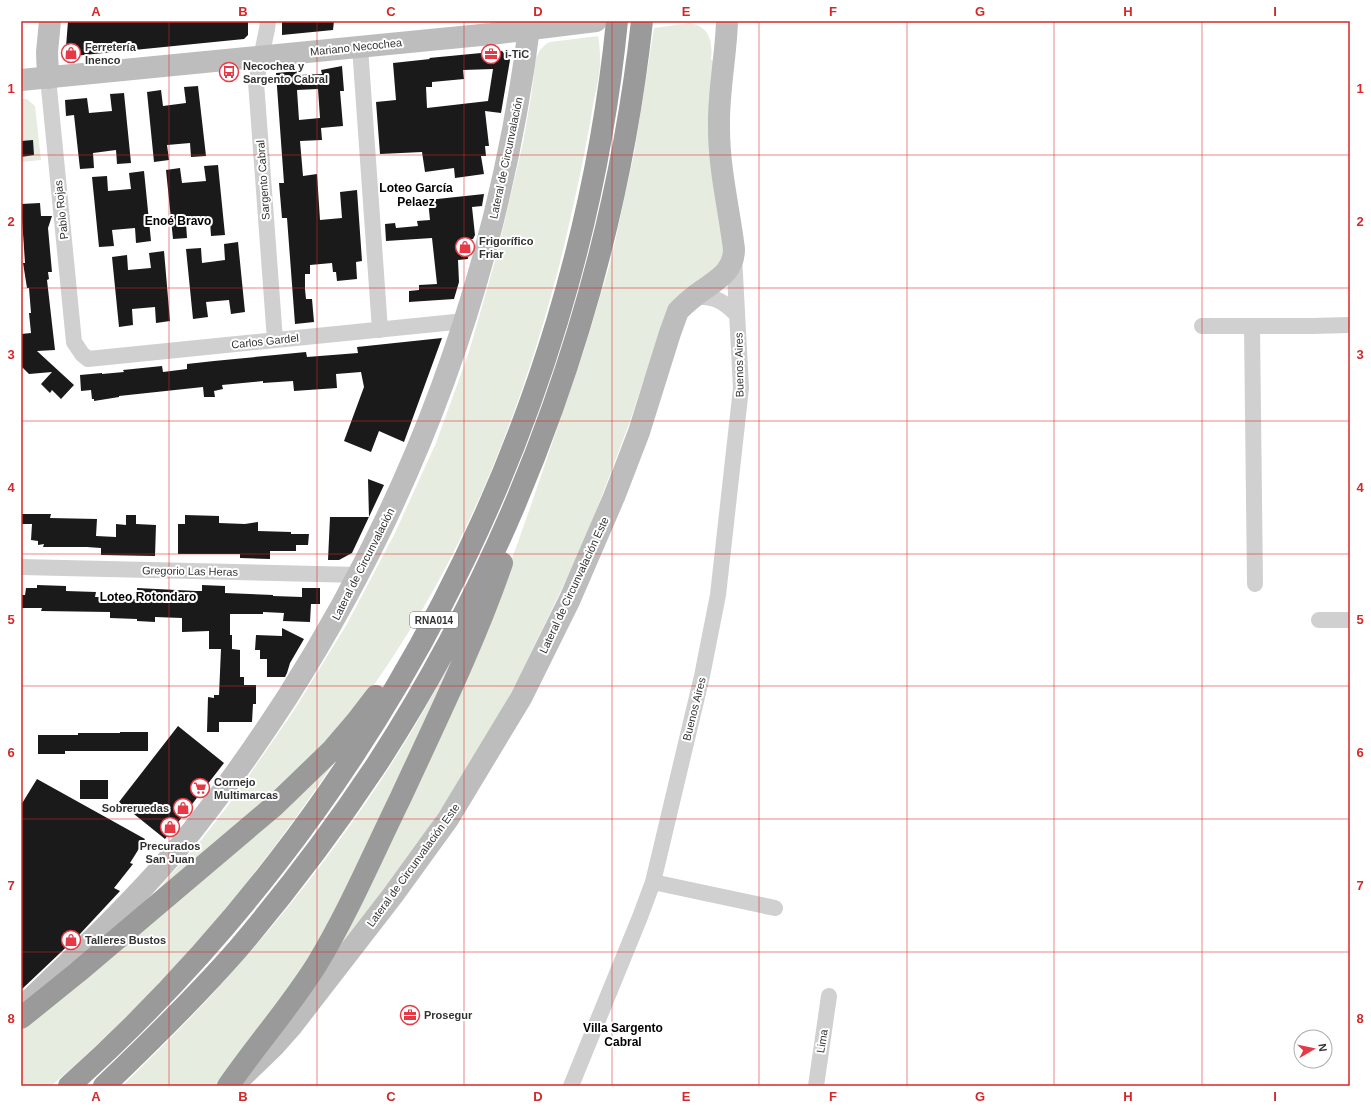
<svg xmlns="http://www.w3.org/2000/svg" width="1371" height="1107" viewBox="0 0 1371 1107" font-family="Helvetica,sans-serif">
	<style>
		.green { fill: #e6ecdf }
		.building { fill: #1a1a1a; fill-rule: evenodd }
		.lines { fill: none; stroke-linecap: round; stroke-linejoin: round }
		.street { stroke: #d0d0d0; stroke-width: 16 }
		.secondary { stroke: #bdbdbd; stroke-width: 22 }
		.highway { stroke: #9a9a9a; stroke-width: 22 }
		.grid { fill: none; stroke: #d62828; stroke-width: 1; stroke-opacity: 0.55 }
		.labels { text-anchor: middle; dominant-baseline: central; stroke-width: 4; stroke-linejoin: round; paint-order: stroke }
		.shield { fill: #fff; stroke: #707070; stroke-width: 1 }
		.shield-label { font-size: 10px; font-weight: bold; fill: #333 }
		.poi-label { font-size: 11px; font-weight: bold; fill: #333; stroke: #fff; text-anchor: start }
		.street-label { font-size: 11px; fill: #333; stroke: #fff }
		.neighbourhood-label { font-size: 12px; font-weight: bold; fill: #000; stroke: #fff }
		.neatline { fill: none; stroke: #d62828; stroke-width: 1.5 }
		.grid-label { font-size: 13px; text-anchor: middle; font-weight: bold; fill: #d62828 }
	</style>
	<rect width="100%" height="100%" fill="#fff"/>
	<!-- green -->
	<path class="green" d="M690,23C710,27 713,42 711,60H715L725,242L722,262L683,297L649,380L644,379L629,424L584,543L519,677L503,708L452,793L427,830L391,882L336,954L502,587L530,508L585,347L611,260L634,154L654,28Z
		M598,36C599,42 600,49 600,56C601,71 596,90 593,105C586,150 576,194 566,238C533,376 480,521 403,641C384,671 364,701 341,726C285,789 218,840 154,894L202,839L227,807L293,712L347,624L395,533L436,443L469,352L497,254L523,143L531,97L536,58L540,50L546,44L550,42Z
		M21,99H27L35,106L41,160L21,162Z
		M458,647L334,924L238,1064L217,1086H122C255,959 376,811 458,647Z
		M336,760C303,808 270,855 233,899C179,966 116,1030 51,1086H21V1026Z"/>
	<!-- building -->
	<path class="building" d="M68,21H248V35L244,39L74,56L66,47Z
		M282,21H334L333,30L282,35Z
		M502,51L510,60L501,113L485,111L489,146H485L486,156H481L484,174L455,178L454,168L425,172L422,152L380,154L376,102L396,100L393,63L430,59L429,58ZM493,69L488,101L427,108L426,87H432V82L464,79L463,70Z
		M342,66L344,91H340L343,126L321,128L322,140L300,141L303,176L317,174L320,220L342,218L340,192L357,190L362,261L356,262L357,279L337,281L336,272H333L332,263L310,265V274H305V289L306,299H312L314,322L295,324L287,218H282L279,183H284L276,73L298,71L299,75L322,74L321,70ZM318,89L320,118L299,120L297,90Z
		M198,86L206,156L191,157L190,143L167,145L169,160L154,162L147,92L161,90L163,106L186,103L184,87Z
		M124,93L131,163L117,164L116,150L93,153L94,168L80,169L74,115L66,116L65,100L87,98L89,113L112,111L110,94Z
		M33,140L34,155L21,157V141Z
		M218,165L225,235L211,236L210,221L186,223L187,238L173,239L166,170L180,168L182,183L206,181L204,166Z
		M144,171L151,241L136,243L135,228L112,230L114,246L99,247L92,177L107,176L108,191L131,189L129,173Z
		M484,194L482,206L472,207L475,235L473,239L466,240L468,259L458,260L459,282L454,299L409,302V291L419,290V285L437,284L432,238L386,241L385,224L395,223L396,228L418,226L417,221L430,220L428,200Z
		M40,203L41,216H52L48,228L52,272H48L49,279L47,280L55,350L37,351L74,385L61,399L52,390L50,393L41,384L52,372L29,374L22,367L21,334L31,333L29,313H31L29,288H27L23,263H25L21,204Z
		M238,242L245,312L231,314L229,300L206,302L208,317L193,319L186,249L201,248L202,263L225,260L224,244Z
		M164,251L170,321L156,323L155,307L132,309L133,325L119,327L112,257L127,255L128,270L151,268L149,253Z
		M442,338L404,442L379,431L371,452L344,441L364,387L361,372L336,374L337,388L294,391L293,381L263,383V381L222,385L223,389L214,391L215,397H204L203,387L119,396V397L94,401V399H92L91,390L81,391L80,375L102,373V374L124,372L123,370L162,366L163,372L187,369V364L214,361L306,352L307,357L358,353L357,347Z
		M368,479L384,485L352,553L339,560H328L330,517H369Z
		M21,514H51L50,518L97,519L96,536L116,537V524L126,525V515H136V524L156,525L155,556L101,555V548L87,547H43L44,544L38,545V541L31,540L32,524H21Z
		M185,515L219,516V523L245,524L258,522V531L291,532V534H309L308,545H296V551H270V559L240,558V554H178V524H185Z
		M37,585L66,586V591L96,592L95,597H102V598L138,599L137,588L196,591H202V585L225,586V593L273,595V596L302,597V588H320V604H311L310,622L283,621L284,613L263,612V614H230V635H232V649L240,650V677H244V685H256V704H253L252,722H219V732H207L208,697L214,698V695H219L221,649H209V631L182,632V618L155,617V622L137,621V619L110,618V612L41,611L42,608H21V595H25L26,588H37Z
		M282,628L304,639L290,663L287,673L285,677H267V659H260V650H255L256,635L282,636Z
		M178,726L224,763L165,839L119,802Z
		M120,732H148V751H65V754H38V735H78V733H120Z
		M37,779L145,839L130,863L133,864L114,888L120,891L79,935L21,990V805Z
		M80,780H108V799H80Z"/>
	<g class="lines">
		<!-- street -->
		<path class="street" d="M268,21L267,29L256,82L275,340
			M360,47L380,330
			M48,78L74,342L82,354L88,359L465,321
			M693,297C714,296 723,300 737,315
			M1202,326H1311L1350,325
			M1252,327L1255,584
			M21,567L359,575
			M1319,620H1350
			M653,882L775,908
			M571,1086L640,917L653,882L702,676L718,595L741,388L734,256
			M816,1086L829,996"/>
		<!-- secondary -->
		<path class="secondary" d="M48,78L47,52L50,21
			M21,80L491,34L596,21
			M22,1007C74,957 127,908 174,853C215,804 253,750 288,696C419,490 500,264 530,21
			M238,1081L275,1045L291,1027L393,895L448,819L521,698L570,599L614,497L639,432L670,333L678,311C686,303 694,296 703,290C718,279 734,271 734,249C729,209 719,169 719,128C718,92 726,57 727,21"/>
		<!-- highway -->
		<path class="highway" d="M21,1018L78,972L274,806L332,750L356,722L376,696
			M69,1086C373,814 577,428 617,21
			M104,1086C150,1042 195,998 237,950C287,891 334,829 377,764C521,542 613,284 642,21
			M228,1086C257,1044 290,1007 317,964C349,911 373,854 400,799C436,721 474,644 502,563"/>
	</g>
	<!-- grid -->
	<path class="grid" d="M169,21V1086M317,21V1086M464,21V1086M612,21V1086M759,21V1086M907,21V1086M1054,21V1086M1202,21V1086M21,155H1350M21,288H1350M21,421H1350M21,554H1350M21,686H1350M21,819H1350M21,952H1350"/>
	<!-- icons -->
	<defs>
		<symbol id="shop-ring" viewBox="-11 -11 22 22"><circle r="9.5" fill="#fff" stroke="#e63946" stroke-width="1.5"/><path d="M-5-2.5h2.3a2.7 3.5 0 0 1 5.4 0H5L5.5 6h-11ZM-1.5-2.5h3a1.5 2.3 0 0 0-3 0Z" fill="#e63946"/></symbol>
		<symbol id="office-ring" viewBox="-11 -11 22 22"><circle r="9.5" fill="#fff" stroke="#e63946" stroke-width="1.5"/><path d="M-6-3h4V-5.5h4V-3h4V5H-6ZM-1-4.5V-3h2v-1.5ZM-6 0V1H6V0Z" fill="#e63946"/></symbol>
		<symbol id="bus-ring" viewBox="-11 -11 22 22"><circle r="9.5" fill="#fff" stroke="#e63946" stroke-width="1.5"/><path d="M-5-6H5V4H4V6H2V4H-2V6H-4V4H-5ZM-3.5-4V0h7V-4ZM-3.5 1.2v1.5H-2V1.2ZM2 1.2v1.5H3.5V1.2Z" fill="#e63946"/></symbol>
		<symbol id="supermarket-ring" viewBox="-11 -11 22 22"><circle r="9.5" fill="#fff" stroke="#e63946" stroke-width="1.5"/><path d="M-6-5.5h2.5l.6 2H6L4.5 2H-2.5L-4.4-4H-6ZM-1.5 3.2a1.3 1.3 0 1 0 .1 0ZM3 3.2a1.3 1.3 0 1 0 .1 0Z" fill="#e63946"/></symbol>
	</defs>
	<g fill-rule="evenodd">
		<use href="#shop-ring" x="60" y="42" width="22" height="22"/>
		<use href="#office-ring" x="480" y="43" width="22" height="22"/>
		<use href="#bus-ring" x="218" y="61" width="22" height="22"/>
		<use href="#shop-ring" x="454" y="236" width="22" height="22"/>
		<use href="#supermarket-ring" x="189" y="777" width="22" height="22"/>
		<use href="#shop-ring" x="172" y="797" width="22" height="22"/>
		<use href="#shop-ring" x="159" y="816" width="22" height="22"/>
		<use href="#shop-ring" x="60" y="929" width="22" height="22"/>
		<use href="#office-ring" x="399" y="1004" width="22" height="22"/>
	</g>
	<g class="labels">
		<!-- shield labels -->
		<rect class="shield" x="410" y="612" width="48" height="16" rx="3"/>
		<g class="shield-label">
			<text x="434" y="620">RNA014</text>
		</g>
		<!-- poi labels -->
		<g class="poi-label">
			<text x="85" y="47">Ferretería<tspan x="85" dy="13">Inenco</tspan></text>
			<text x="505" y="54">i-TiC</text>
			<text x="243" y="66">Necochea y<tspan x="243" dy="13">Sargento Cabral</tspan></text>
			<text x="479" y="241">Frigorífico<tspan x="479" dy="13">Friar</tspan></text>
			<text x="214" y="782">Cornejo<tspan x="214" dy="13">Multimarcas</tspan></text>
			<text x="169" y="808" text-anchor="end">Sobreruedas</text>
			<text x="170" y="846" text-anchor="middle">Precurados<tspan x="170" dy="13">San Juan</tspan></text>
			<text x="85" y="940">Talleres Bustos</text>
			<text x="424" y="1015">Prosegur</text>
		</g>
		<!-- street labels -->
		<g class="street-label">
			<text transform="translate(356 47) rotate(-6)">Mariano Necochea</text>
			<text transform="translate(506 158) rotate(-78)">Lateral de Circunvalación</text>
			<text transform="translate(263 180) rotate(-94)">Sargento Cabral</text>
			<text transform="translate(61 210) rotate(-96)">Pablo Rojas</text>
			<text transform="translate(265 341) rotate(-6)">Carlos Gardel</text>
			<text transform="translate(739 365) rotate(-91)">Buenos Aires</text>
			<text transform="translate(363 564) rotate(-63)">Lateral de Circunvalación</text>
			<text transform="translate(190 571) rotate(1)">Gregorio Las Heras</text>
			<text transform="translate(574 585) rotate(-65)">Lateral de Circunvalación Este</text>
			<text transform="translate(694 709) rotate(-76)">Buenos Aires</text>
			<text transform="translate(413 865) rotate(-54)">Lateral de Circunvalación Este</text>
			<text transform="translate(822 1041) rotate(-81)">Lima</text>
		</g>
		<!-- neighbourhood labels -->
		<g class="neighbourhood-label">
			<text x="416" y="188">Loteo García<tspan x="416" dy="14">Pelaez</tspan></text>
			<text x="178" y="221">Enoé Bravo</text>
			<text x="148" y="597">Loteo Rotondaro</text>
			<text x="623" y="1028">Villa Sargento<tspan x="623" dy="14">Cabral</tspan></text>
		</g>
	</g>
	<!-- border -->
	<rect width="1371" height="1107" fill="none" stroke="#ffffff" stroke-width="44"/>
	<!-- north arrow -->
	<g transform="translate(1313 1049) rotate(81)"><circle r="19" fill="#ffffff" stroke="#adadad"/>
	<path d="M0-3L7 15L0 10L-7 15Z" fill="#e63946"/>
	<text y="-6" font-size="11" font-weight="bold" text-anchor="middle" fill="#333333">N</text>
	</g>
	<rect x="22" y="22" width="1327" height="1063" class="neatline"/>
	<g class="grid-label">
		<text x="96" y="16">A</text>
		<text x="243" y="16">B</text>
		<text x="391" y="16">C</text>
		<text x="538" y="16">D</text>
		<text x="686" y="16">E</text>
		<text x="833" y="16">F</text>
		<text x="980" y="16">G</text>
		<text x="1128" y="16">H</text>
		<text x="1275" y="16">I</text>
		<text x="11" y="93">1</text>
		<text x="1360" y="93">1</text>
		<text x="11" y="226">2</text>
		<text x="1360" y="226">2</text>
		<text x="11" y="359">3</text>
		<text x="1360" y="359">3</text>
		<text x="11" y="492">4</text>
		<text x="1360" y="492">4</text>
		<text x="11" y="624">5</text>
		<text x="1360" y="624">5</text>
		<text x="11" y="757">6</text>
		<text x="1360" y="757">6</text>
		<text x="11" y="890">7</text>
		<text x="1360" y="890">7</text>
		<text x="11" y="1023">8</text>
		<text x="1360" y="1023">8</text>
		<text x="96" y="1101">A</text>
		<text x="243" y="1101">B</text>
		<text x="391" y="1101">C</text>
		<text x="538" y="1101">D</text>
		<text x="686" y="1101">E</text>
		<text x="833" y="1101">F</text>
		<text x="980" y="1101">G</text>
		<text x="1128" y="1101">H</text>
		<text x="1275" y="1101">I</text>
	</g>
</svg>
